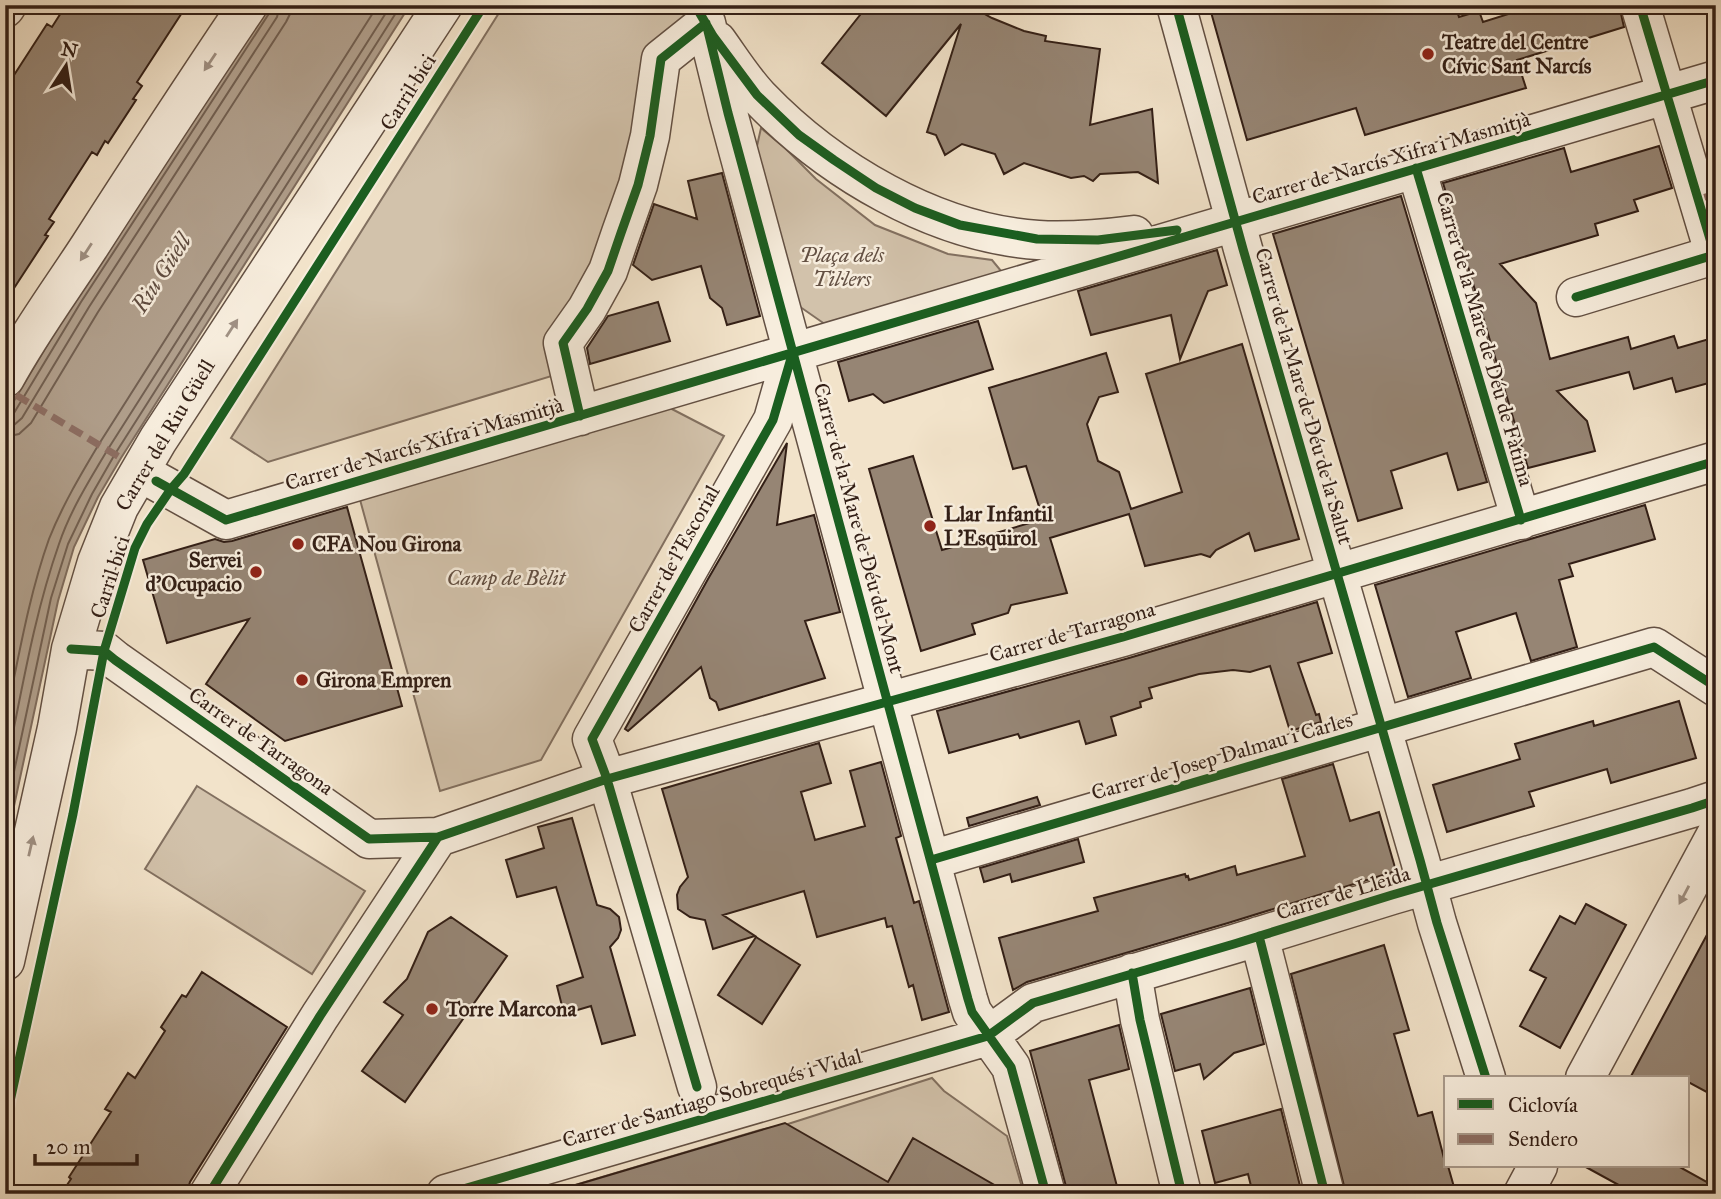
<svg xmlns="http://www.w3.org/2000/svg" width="1721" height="1199" viewBox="0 0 1721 1199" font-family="'IM FELL Great Primer',serif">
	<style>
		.green { fill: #d2c2ab; stroke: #827060; stroke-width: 2 }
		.water { fill: #b1a08d; stroke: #7f6c5d; stroke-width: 2 }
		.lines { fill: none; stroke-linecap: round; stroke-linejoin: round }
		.shore { stroke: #726052; stroke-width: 2 }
		.building { fill: #968574; stroke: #331f16; stroke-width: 2 }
		.minor-casing { stroke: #635043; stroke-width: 41 }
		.minor { stroke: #f7eddd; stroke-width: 38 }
		.quiet { stroke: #8d6e63; stroke-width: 7; stroke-dasharray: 14 7; stroke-linecap: butt }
		.cycleway-casing { stroke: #f7eddd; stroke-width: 13 }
		.cycleway { stroke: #1b5e20; stroke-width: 9 }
		.oneway { fill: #9f9083 }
		.poi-dot { fill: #8f2418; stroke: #f7eddd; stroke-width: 2.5 }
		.labels { text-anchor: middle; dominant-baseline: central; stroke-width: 5; stroke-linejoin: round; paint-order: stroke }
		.poi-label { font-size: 21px; font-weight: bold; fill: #331f16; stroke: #f7eddd; text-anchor: start }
		.street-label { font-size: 21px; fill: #331f16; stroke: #f7eddd }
		.park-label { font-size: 21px; font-style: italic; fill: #635043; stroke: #f7eddd }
		.water-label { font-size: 23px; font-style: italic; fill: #5f4c40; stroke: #f7eddd }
	</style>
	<rect width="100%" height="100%" fill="#f2e3ca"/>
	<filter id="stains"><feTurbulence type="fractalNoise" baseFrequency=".00286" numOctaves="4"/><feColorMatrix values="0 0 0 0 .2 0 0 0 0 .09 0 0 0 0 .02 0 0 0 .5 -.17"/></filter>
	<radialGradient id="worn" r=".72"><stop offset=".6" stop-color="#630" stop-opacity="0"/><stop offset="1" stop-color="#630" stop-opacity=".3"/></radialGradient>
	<!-- green -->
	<path class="green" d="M504,5H681L685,15L645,56L623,182L555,375L268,462L231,438Z
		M761,128L785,148L816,179L875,225L948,254L992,260L1006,277L829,327L796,304L755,155Z
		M668,407L724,436L541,760L440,791L359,496Z
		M197,786L365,891L312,974L145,869Z
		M932,1078L944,1091L1007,1136L1024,1194H545L760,1130L788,1124Z"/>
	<!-- water -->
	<path class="water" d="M266,5H410L121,458L98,497L74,547L58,601L5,848V416L75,298Z"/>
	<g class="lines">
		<!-- shore -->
		<path class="shore" d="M5,417H11L14,413L81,302L270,12L271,5
			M5,426L14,425L22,418L89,307L277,17L280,5
			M5,437L19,434L31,423L98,312L286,22L290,14L291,5
			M5,722C18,661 28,598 49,539C62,506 81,474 99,444L378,5
			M5,772C21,696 33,618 59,544C70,511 90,479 108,449L391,5
			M5,814L51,598L68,544L92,494L115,454L401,5"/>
	</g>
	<!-- building -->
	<path class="building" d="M66,5H187L137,82L142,86L133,99L136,100L108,143L105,141L97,155L92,152L49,219L54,222L45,235L48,236L5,302V89L47,24L52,27Z
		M868,5H977L974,8L992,18L1024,31L1046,36L1045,41L1100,49L1090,125L1152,109L1158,183L1138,172L1100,174L1093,181L1084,176L1071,178L1024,163L1004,174L995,154L962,144L945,155L936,135L927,132L961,24L886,116L822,63Z
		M1209,5H1455L1459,17L1479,11L1483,22L1537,5H1619L1624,27L1517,60L1526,88L1365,135L1356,108L1247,140Z
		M1659,146L1672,188L1634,200L1638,211L1595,224L1598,235L1500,264L1536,303L1550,359L1628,337L1631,349L1674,336L1678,348L1716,337V381L1676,392L1672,378L1634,389L1629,372L1557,391L1587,421L1595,451L1528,468L1443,183L1564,148L1571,172Z
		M722,173L760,316L727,325L722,308L710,298L701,266L652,280L633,265L654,204L697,219L688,181Z
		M1401,196L1487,482L1458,490L1447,453L1391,471L1402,508L1358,521L1273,234Z
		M1217,250L1227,285L1208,291L1180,359L1171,315L1091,335L1078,291Z
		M658,302L670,341L590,364L587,348L608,316Z
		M978,321L993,369L884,403L873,394L849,401L838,362Z
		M1242,344L1299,539L1255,551L1249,533L1216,550L1210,557L1201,554L1145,566L1129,514L1050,538L1067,593L1011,605L1008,613L972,624L975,634L921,651L869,469L913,456L942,550L996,535V533L1043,519L1026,466L1013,469L989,388L1106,353L1118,392L1099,397L1087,424L1098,461L1119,472L1131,509L1182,492L1146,374Z
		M787,443L777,525L814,515L840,612L805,621L825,678L719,710L716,702L710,698L701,667L628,731L625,729L708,579Z
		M1645,505L1655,539L1569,564L1573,576L1559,580L1577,647L1531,661L1516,613L1456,632L1471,678L1408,697L1375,585Z
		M347,507L402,706L285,741L206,684L249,619L167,643L143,560L215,539L224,542L232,541Z
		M1317,602L1332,653L1298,663L1316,715L1319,714L1321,722L1290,731L1270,666L1250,672L1233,670L1199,674L1149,688L1152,698L1140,702L1141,707L1111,717L1116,735L1086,744L1079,721L1020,738L1018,734L949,753L937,711L1129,658Z
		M1679,701L1696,758L1611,783L1607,769L1529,792L1534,806L1447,832L1433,785L1520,759L1515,744L1593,721L1594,726Z
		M819,743L831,783L801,792L815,840L865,826L850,771L881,762L901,836L896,838L914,903L919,901L949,1012L922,1020L913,985L909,987L892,926L887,927L885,918L817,937L804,891L723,915L755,936L713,949L705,920L690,917L678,909L677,895L680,887L688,877L662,789Z
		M1333,764L1350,821L1379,812L1396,871L1228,923L1027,982L1013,990L999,938L1098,911L1094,898L1185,874L1186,877L1188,876L1189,880L1235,866L1237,875L1305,856L1282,779Z
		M1037,797L1040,805L969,826L967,818Z
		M572,818L597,905L610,909L619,917L621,930L618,938L610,947L635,1035L602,1044L591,1006L564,1014L557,986L583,977L556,887L517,897L506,860L544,848L538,827Z
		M1078,839L1084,862L1012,882L1010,874L984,882L980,868Z
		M1586,904L1626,925L1560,1048L1520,1026L1546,978L1530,970L1560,916L1575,924Z
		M451,917L507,956L405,1102L362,1071L403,1015L384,1002L407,979L428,932Z
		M1716,918V1097L1688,1082V1078H1630Z
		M756,937L800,965L762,1024L718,995Z
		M1384,945L1409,1030L1394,1034L1418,1116L1432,1112L1446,1166H1448L1456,1194H1346L1291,974Z
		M202,972L287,1027L190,1182L187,1192L186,1194H61L71,1179L69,1177L111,1112L105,1109L128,1073L135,1078L165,1031L161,1027L182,995L186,997Z
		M1250,988L1264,1044L1234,1053L1204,1079L1200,1064L1175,1071L1161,1014Z
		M1119,1025L1129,1069L1089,1080L1119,1194H1068L1030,1051Z
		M1281,1109L1302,1194H1253L1248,1174L1215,1183L1202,1131Z
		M785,1123L888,1182L913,1138L1010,1194H570L569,1187Z
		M1584,1166H1678L1716,1187V1194H1635Z"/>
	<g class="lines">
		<defs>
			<path id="minor" d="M1176,5L1243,249L1420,860L1437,923L1486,1078
				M1640,5L1716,259
				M5,8L7,5
				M706,23L728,113L968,999L972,1012L1011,1067L1046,1194
				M717,41C730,59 743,80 759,97C829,170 934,233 1038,240C1070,242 1102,239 1134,235
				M1416,168L1521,520
				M1576,297L1714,255
				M5,378C30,332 61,290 89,247C141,166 194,85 248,5
				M580,416L563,343L587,309L608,271L621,233L638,185L650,136L661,59L706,23
				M156,481L226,520L1716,80
				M71,649L104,651L115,660L369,839L438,837L607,779L1123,637L1716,461
				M931,860L1654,647L1716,687
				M1259,936L1325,1194
				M5,961L57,728L71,649L97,562L119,507L158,440L443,5
				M1132,973L1140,1020L1182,1194
				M1585,1078L1716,835
				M697,1087L607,779L592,739L773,420L792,353
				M209,1194L320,1016L438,837
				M446,1194L988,1036L1033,1003L1234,944L1392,895L1692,808L1716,800
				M1523,1194L1538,1166"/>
		</defs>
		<!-- minor casing -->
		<use href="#minor" class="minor-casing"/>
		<!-- minor -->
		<use href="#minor" class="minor"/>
		<!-- quiet -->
		<path class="quiet" d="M1698,199L1716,194
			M16,395L121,458"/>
		<defs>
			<path id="cycleway" d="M695,5L713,36L757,95L799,135L834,160L876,188L915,208L960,225L1037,239L1098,240L1177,230
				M1176,5L1243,249L1420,860L1437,923L1486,1078
				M1640,5L1716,259
				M706,23L728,113L968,999L972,1012L1011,1067L1046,1194
				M1416,168L1521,520
				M1576,297L1714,255
				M580,416L563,343L587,309L608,271L621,233L638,185L650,136L661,59L706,23
				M156,481L226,520L1716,80
				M71,649L104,651L115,660L369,839L438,837L607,779L1123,637L1716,461
				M931,860L1654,647L1716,687
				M1259,936L1325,1194
				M1132,973L1140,1020L1182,1194
				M697,1087L607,779L592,739L773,420L792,355
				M5,1124L73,814L104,651L135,548L147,524L171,489L184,474L484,5
				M209,1194L320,1016L438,837
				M446,1194L988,1036L1033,1003L1234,944L1392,895L1692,808L1716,800"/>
		</defs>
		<!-- cycleway casing -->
		<use href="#cycleway" class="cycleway-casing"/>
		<!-- cycleway -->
		<use href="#cycleway" class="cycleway"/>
	</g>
	<!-- one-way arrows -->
	<defs><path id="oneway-solid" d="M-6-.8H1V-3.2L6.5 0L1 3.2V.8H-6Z" transform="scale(1.75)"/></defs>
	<g class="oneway">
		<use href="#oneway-solid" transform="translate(210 62) rotate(124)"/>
		<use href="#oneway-solid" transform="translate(86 252) rotate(123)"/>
		<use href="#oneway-solid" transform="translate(232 328) rotate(-57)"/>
		<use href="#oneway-solid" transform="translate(31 846) rotate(-77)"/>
		<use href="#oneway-solid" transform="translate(1684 895) rotate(118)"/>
	</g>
	<!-- markers -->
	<g class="poi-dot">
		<circle cx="1428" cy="54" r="7"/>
		<circle cx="930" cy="526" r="7"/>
		<circle cx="298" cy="544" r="7"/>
		<circle cx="256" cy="572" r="7"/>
		<circle cx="302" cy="680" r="7"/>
		<circle cx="432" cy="1009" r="7"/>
	</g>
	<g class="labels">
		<!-- poi labels -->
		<g class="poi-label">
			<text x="1442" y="42">Teatre del Centre<tspan x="1442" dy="24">Cívic Sant Narcís</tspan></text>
			<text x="944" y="514">Llar Infantil<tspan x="944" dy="24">L'Esquirol</tspan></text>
			<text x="312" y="544">CFA Nou Girona</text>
			<text x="242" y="560" text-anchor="end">Servei<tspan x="242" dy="24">d'Ocupacio</tspan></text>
			<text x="316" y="680">Girona Empren</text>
			<text x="446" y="1009">Torre Marcona</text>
		</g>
		<!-- street labels -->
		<g class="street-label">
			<text transform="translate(408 92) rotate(-58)">Carril bici</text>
			<text transform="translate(1391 158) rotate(-16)">Carrer de Narcís Xifra i Masmitjà</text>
			<text transform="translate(1485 339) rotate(74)">Carrer de la Mare de Déu de Fàtima</text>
			<text transform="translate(1304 396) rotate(74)">Carrer de la Mare de Déu de la Salut</text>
			<text transform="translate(165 435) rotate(-59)">Carrer del Riu Güell</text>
			<text transform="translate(424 444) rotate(-16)">Carrer de Narcís Xifra i Masmitjà</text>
			<text transform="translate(859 528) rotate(75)">Carrer de la Mare de Déu del Mont</text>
			<text transform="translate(674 559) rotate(-61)">Carrer de l'Escorial</text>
			<text transform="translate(110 577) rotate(-72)">Carril bici</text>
			<text transform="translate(1072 632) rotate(-16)">Carrer de Tarragona</text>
			<text transform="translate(261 741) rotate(35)">Carrer de Tarragona</text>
			<text transform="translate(1222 756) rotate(-16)">Carrer de Josep Dalmau i Carles</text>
			<text transform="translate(1343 893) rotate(-17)">Carrer de Lleida</text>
			<text transform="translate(712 1098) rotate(-16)">Carrer de Santiago Sobrequés i Vidal</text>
		</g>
		<!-- park labels -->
		<g class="park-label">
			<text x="842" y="255">Plaça dels<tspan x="842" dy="24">Til·lers</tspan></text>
			<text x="506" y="578">Camp de Bèlit</text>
		</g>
		<!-- water labels -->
		<g class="water-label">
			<text transform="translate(161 273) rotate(-57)">Riu Güell</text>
		</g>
	</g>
	<!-- margin -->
	<rect width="1721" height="1199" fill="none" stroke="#f2e3ca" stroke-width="28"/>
	<rect x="7" y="7" width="1707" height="1185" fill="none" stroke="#331f16" stroke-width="3.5"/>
	<rect x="14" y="14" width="1693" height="1171" fill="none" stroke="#331f16" stroke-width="2"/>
	<!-- legend -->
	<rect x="1444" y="1076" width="245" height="91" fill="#f7eddd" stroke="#a99b8d" stroke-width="2"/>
	<rect x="1458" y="1099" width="35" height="10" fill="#1b5e20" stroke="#a99b8d" stroke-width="2"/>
	<text x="1508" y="1112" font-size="21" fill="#331f16">Ciclovía</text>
	<rect x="1458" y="1134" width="35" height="10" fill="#8d6e63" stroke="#a99b8d" stroke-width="2"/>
	<text x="1508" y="1146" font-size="21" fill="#331f16">Sendero</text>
	<!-- north arrow -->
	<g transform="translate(66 66) rotate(12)" stroke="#f7eddd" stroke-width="5" paint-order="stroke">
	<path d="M0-5L12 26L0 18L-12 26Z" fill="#331f16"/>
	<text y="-10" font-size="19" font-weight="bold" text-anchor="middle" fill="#331f16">N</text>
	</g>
	<!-- scale -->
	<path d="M35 1154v10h102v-10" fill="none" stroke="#331f16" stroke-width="3.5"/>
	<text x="46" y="1154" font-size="21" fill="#331f16" stroke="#f7eddd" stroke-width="5" paint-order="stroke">20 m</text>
	<rect width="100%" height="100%" filter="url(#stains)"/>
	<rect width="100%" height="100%" fill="url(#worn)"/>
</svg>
